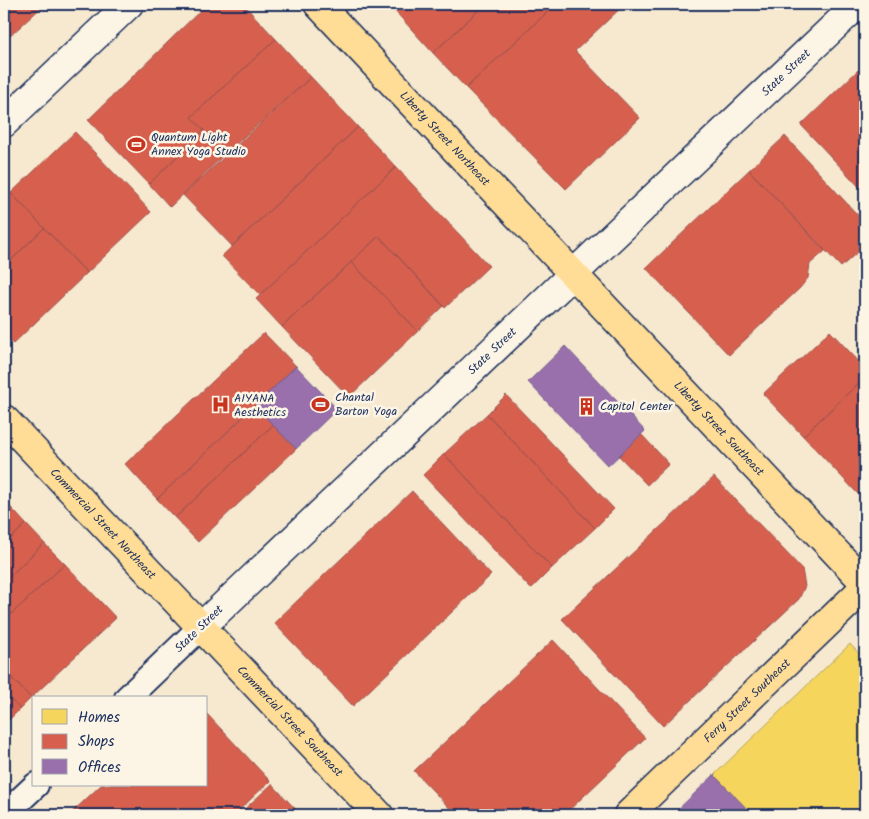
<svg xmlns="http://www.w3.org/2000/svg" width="869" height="819" viewBox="0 0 869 819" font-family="Kalam,sans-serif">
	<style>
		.built { fill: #f6e9cf; fill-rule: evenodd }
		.homes { fill: #f6d55c; stroke: #b4a35d }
		.shops { fill: #d6604d; stroke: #9e5152 }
		.offices { fill: #9970ab; stroke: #735c94 }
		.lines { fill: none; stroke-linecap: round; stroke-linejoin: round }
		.tertiary-casing { stroke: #1b2f5e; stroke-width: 28 }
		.secondary-casing { stroke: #1b2f5e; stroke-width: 31 }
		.primary-casing { stroke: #1b2f5e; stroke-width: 31 }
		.trunk-casing { stroke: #1b2f5e; stroke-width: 31 }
		.tertiary { stroke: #fcf5e5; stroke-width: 24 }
		.secondary { stroke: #fcf5e5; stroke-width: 28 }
		.primary { stroke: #ffdd96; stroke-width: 28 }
		.trunk { stroke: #ffdd96; stroke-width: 28 }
		.labels { text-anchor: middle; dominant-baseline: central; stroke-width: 5; stroke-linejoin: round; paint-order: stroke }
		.street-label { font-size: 12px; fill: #1b2f5e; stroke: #fcf5e5 }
		.poi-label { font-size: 12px; fill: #1b2f5e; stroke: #fcf5e5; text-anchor: start }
	</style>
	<rect width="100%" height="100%" fill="#fcf5e5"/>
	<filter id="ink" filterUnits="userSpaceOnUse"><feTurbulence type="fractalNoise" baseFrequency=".02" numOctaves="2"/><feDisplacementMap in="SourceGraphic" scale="10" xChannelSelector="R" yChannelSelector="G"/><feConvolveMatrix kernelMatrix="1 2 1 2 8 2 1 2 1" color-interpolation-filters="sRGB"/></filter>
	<g filter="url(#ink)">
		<!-- built -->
		<path class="built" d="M4,4H865V815H4ZM34,698H206V785H34Z"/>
		<!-- homes -->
		<path class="homes" d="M850,644L865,660V815H753L714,775Z"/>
		<!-- shops -->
		<path class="shops" d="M4,4H45L10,36L4,30Z
			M207,4H243L276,39L191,117L204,130L149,184L88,120Z
			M388,4H401L394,10Z
			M401,4H485L433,53L394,10Z
			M485,4H556L466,88L433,53Z
			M556,4H625L575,51L640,118L566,189L466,88Z
			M276,39L311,77L226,153L191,117Z
			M858,70L865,77V193L801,125Z
			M311,77L358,127L232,246L183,195Z
			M358,127L396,167L260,295L222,256Z
			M204,130L226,153L170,207L149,184Z
			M75,132L151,212L87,273L11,193Z
			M785,136L865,223V234L857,242L862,248L841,267L749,170Z
			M396,167L489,266L445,308L379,236L282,327L256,299Z
			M749,170L825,251L810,264L808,278L800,288L729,355L646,268Z
			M11,193L44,228L4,267V199Z
			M44,228L87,273L13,344L4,334V267Z
			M379,236L444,306L418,331L351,262Z
			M351,262L418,331L349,397L282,327Z
			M830,331L865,368V377L803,436L763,394Z
			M264,333L296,366L157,499L125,464Z
			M865,377V488L858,494L803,436Z
			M506,395L614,509L595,528L487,414Z
			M255,406L273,425L175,518L157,499Z
			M487,414L595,528L552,568L444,454Z
			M273,425L296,449L198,542L175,518Z
			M641,434L669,464L647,485L619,456Z
			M444,454L552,568L531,589L423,475Z
			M714,477L802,569L805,586L799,599L663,726L562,619Z
			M865,488V501L858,494Z
			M412,491L491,575L353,706L274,623Z
			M4,500L26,524L4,545Z
			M26,524L44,543L4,582V545Z
			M44,543L65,564L4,621V582Z
			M65,564L116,618L31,698L4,670V621Z
			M553,640L645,738L564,815H456L414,771Z
			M4,670L31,698L20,709L4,693Z
			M4,693L20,709L4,725Z
			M206,713L270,781L234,815H69L101,785H206Z
			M272,784L301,815H238Z"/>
		<!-- offices -->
		<path class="offices" d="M565,346L645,431L608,466L528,382Z
			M296,366L337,409L296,449L255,406Z
			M714,775L753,815H672Z"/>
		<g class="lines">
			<defs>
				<path id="tertiary" d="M127,698L201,627
					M4,815L36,785"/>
				<g id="secondary">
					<path d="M4,123L129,4"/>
					<path id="s1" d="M201,627L858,4"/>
				</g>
				<g id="primary">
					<path id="s2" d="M318,4L865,583"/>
					<path id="s3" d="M4,419L379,815"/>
				</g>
				<g id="trunk">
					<path id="s4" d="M628,815L865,587"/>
				</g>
			</defs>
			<!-- tertiary casing -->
			<use href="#tertiary" class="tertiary-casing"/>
			<!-- secondary casing -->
			<use href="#secondary" class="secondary-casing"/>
			<!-- primary casing -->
			<use href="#primary" class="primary-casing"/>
			<!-- trunk casing -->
			<use href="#trunk" class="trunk-casing"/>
			<!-- tertiary -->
			<use href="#tertiary" class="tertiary"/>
			<!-- secondary -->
			<use href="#secondary" class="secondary"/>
			<!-- primary -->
			<use href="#primary" class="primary"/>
			<!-- trunk -->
			<use href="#trunk" class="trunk"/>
		</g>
	</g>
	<!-- icons -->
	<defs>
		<symbol id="stadium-bare" viewBox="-9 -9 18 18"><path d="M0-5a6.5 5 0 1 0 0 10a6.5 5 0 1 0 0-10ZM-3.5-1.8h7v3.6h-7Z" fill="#c8321e" stroke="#fcf5e5" stroke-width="2.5" paint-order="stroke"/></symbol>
		<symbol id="hospital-bare" viewBox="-9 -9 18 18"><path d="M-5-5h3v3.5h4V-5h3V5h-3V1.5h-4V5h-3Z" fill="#c8321e" stroke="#fcf5e5" stroke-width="2.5" paint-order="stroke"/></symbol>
		<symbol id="building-bare" viewBox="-9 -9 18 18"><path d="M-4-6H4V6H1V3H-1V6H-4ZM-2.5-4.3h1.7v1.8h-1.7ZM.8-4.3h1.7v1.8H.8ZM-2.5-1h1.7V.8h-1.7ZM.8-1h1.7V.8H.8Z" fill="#c8321e" stroke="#fcf5e5" stroke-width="2.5" paint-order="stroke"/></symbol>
	</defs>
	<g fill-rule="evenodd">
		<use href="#stadium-bare" x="124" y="132" width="25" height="25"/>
		<use href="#stadium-bare" x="308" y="392" width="25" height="25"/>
		<use href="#hospital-bare" x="208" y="392" width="25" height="25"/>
		<use href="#building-bare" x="574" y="394" width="25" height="25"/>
	</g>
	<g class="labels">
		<!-- street labels -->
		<g class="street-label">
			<text stroke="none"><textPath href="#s1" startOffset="806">State Street</textPath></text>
			<text stroke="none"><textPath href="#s2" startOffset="185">Liberty Street Northeast</textPath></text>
			<text stroke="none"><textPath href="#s1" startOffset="401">State Street</textPath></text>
			<text stroke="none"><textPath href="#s2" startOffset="584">Liberty Street Southeast</textPath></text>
			<text stroke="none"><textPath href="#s3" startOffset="144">Commercial Street Northeast</textPath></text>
			<text transform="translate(199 629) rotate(-44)">State Street</text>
			<text stroke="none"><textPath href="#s4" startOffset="165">Ferry Street Southeast</textPath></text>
			<text stroke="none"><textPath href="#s3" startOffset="416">Commercial Street Southeast</textPath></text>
		</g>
		<!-- poi labels -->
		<g class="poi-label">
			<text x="151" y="137">Quantum Light<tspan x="151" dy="14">Annex Yoga Studio</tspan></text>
			<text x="335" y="397">Chantal<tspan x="335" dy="14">Barton Yoga</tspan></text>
			<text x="234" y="398">AIYANA<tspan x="234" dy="14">Aesthetics</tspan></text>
			<text x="600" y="406">Capitol Center</text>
		</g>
	</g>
	<!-- margin -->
	<rect width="869" height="819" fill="none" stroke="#fcf5e5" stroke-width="20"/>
	<rect x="10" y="10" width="849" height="799" fill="none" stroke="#1b2f5e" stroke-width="2" filter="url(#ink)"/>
	<!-- legend -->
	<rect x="32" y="696" width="175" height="90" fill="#fcf5e5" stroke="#a2a6af"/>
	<rect x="42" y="709" width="25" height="15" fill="#f6d55c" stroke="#a2a6af"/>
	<text x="78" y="722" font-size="15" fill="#1b2f5e">Homes</text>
	<rect x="42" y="734" width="25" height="15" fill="#d6604d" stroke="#a2a6af"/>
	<text x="78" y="746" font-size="15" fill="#1b2f5e">Shops</text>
	<rect x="42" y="759" width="25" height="15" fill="#9970ab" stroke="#a2a6af"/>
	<text x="78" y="772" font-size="15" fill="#1b2f5e">Offices</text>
</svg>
